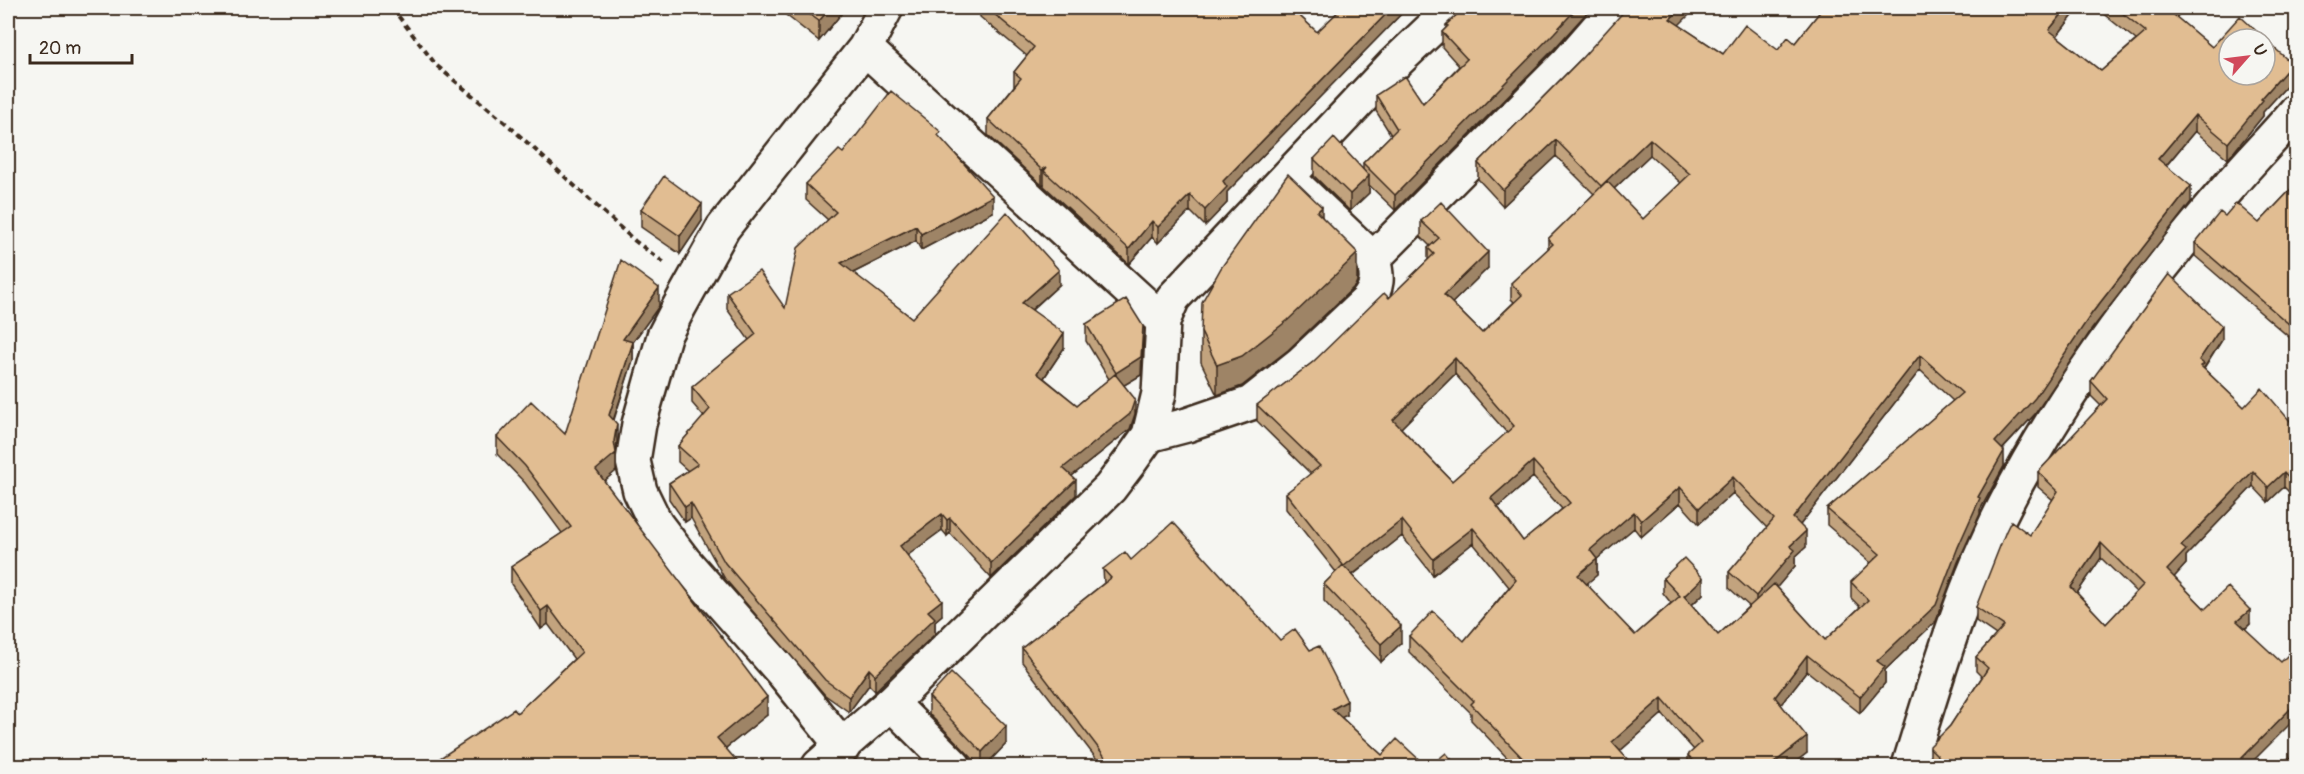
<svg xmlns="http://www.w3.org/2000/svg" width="2304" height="774" viewBox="0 0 2304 774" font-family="Pangolin,sans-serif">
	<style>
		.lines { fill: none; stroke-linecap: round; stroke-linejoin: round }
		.minor-casing { stroke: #3b2a1e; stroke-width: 38 }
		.tertiary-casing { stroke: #3b2a1e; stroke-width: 38 }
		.path { stroke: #3b2a1e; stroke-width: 4; stroke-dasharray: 6 4.5; stroke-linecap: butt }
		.minor { stroke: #f6f6f2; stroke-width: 33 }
		.tertiary { stroke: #f6f6f2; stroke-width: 33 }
		.wall { fill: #c2a37e; stroke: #3b2a1e; stroke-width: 1.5; fill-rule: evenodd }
		.shaded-wall { fill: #9e8466; stroke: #3b2a1e; stroke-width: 1.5 }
		.building { fill: #e1bd92; stroke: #3b2a1e; stroke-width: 1.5; fill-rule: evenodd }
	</style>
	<rect width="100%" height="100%" fill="#f6f6f2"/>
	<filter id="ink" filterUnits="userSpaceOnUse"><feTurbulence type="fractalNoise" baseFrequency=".0167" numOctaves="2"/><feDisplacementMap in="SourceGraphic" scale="12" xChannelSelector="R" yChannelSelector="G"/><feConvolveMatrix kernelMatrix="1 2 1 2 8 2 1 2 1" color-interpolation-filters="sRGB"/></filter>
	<g filter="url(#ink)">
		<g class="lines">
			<defs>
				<path id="minor" d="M865,48L1163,321
					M1291,181L1373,259L1568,62L1615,8
					M1149,435L1187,425L1251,403L1300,364L1367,301C1378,287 1378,277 1373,259
					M891,703L954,766
					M843,747L784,674L684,561L656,524L640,491L633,461L639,424L664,336L679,307L723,228L865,48L886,8
					M1909,766C1936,679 1962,589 2004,507C2063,391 2144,284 2230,185C2251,160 2275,136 2296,111"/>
				<path id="tertiary" d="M819,766L891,703L1110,488L1132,459L1149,435L1159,393L1163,321L1173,298L1393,65L1453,8"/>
			</defs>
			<!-- minor casing -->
			<use href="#minor" class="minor-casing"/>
			<!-- tertiary casing -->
			<use href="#tertiary" class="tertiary-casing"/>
			<!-- path -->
			<path class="path" d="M392,8L437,66L508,125L635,241L666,264"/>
			<!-- minor -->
			<use href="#minor" class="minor"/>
			<!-- tertiary -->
			<use href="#tertiary" class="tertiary"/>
		</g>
		<!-- wall -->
		<path class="wall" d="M777,8H846L819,41Z
			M980,8H1291L1317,32L1342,8H1407L1227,192V203L1205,226L1190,211L1158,243L1152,237L1129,264L1044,186V184L1042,185L988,135V119L1014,86V72L1027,56L980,17Z
			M1415,8H1426L1420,13Z
			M1464,8H1591L1554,49L1395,210L1369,185V193L1350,211L1314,176V159L1363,170V163L1391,135L1376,111V95L1423,103L1459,66L1442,47V32L1446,28V25Z
			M1823,8H2079L2057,36L2101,71L2136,40L2096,8H2185L2176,17L2212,47L2292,80L2263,112V116L2228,159L2195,131L2166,166L2191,202L2092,329L2035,414L2003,449L2004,466L1980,510V514L1958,562L1936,621L1885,670V683L1860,713L1807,671L1781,704L1807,753L1790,766H1688V755L1694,750L1662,714L1620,751L1629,766H1515L1471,720V713L1409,652V636L1464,641L1509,587L1473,543L1433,575L1402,536L1353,575L1401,643L1381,662L1324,601V584L1336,572L1286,509V493L1311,474L1257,421V405L1313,362L1389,298L1428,260V248L1430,246L1421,237V221L1488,268L1452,303L1482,333L1514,302L1511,299V283L1548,249V239L1594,194L1556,156L1503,206L1478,179V163L1581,59L1679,25L1723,54L1778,50L1795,43ZM1650,155L1681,183L1643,219L1614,189ZM1920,370L1953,401L1827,509V525L1871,563L1851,582V598L1860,607L1825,640L1777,587L1795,566V557L1806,547L1800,525ZM1455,374L1507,433L1452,481L1401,428ZM1533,477L1562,509L1523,541L1498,507ZM1733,493L1767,528L1729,572V588L1749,606L1718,635L1692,605L1703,594L1663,578V593L1671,603L1635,635L1586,584L1597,575V559L1634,528L1641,537L1680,503L1699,524Z
			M941,139L993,212L921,250L916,241L853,273L912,318L1059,285L1032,310L1064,348L1044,378L1077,405L1109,379L1086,341V324L1143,344L1141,375L1124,385L1135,414L1130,429L1072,476L1076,495L991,578L950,533L947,536L942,530L907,555L942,615L935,621V634L875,691L869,685L849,712L825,695L725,579L691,518L685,522L669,499V483L688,471L678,462V446L704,417L692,403V387L749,340L727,309V293L785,308L828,220L806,200V184L843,153Z
			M2296,184V343L2195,256V243L2225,216L2259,223Z
			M641,209L702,221L680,254L641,227Z
			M1322,217L1357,281L1355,286L1288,350L1242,386L1217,395L1201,362V332Z
			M659,306L633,342V360L614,420L617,442L616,451V471L604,481L767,715L726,748L517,713L574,659L548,624L541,629L511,584V567L562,533L525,483L497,454V437L565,434Z
			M2222,340L2204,369L2244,407L2296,428L2292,495L2284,487L2268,502L2253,486L2186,556V564L2174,577L2205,609L2250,624L2245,629L2248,766H1933L1930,763V748L1950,726L1982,677L1976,671V657L1996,635L1976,621V607L2030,535L2053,500L2038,487V472L2101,406L2091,396V381ZM2101,558L2136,592L2106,624L2077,593Z
			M1131,560L1347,715L1341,717L1382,755L1426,766H1102L1022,662V648L1104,583L1103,569Z
			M929,697L1006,744L985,766H980L929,714Z"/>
		<!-- shaded-wall -->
		<path class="shaded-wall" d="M830,8H846L819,41V21Z
			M1392,8H1407L1227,192V203L1205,226V210L1223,181Z
			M1420,8H1426L1420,13Z
			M1577,8H1591L1554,49L1395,210V195Z
			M1681,8H1696L1670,34V19Z
			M2067,8H2079L2049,46V30Z
			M2170,8H2185L2168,26V10Z
			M2292,64V80L2263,112V116L2228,159V143L2261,99Z
			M2195,115V131L2158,175V159Z
			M1650,139V155L1601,201V186Z
			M1556,140V156L1503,206V190Z
			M1047,167L1044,171V184L1042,185V170Z
			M1369,176V193L1350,211V194Z
			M2191,186V202L2092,329L2035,414L1995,457V442L2092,313Z
			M1190,195V211L1158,243V227Z
			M993,196V212L921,250V234Z
			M702,204V221L680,254V236Z
			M1322,207V236L1317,212Z
			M1152,221V237L1129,264V249Z
			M916,226V241L841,279V263Z
			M1357,252V281L1355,286L1288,350L1242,386L1217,395V365Z
			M1488,252V268L1444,311V295Z
			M1059,270V285L1022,318V303Z
			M659,288V306L623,356V339Z
			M1143,326L1141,375L1116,390V373Z
			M2222,326V340L2204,368V379L2199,360Z
			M1064,333V348L1037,388V373Z
			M633,342V360L609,433V415Z
			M1920,355V370L1793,534V518Z
			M1455,358V374L1393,436V420Z
			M1135,399V414L1130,429L1063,483V468Z
			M617,424V442L615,454L616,453V471L596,488V470L614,441Z
			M2004,451V466L1980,510V514L1958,562L1936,621L1885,670V683L1860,713V697L1877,661L1958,547L1978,497Z
			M1533,461V477L1491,513V498Z
			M2253,471V486L2186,556V564L2167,585V570L2181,546Z
			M2284,472V487L2268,502V487Z
			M1733,477V493L1699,524V508Z
			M2296,477V491L2292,495V481Z
			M1076,480V495L991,578V563Z
			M1680,487V503L1641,537V521Z
			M691,503V518L685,522V507Z
			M1634,512V528L1590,565V550Z
			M942,514V530L900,561V546Z
			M950,518V533L947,536V520Z
			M1402,520V536L1343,582V566Z
			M1473,528V543L1433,575V559Z
			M1806,531V547L1795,557V566L1756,612V596L1790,546Z
			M2101,543V558L2071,602V587Z
			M1597,559V575L1578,591V575Z
			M1703,578V594L1684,612V596Z
			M942,600V615L935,621V634L875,691V675L928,611Z
			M548,606V624L541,629V611Z
			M2250,610V624L2237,636V621Z
			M1401,626V643L1381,662V644Z
			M1807,655V671L1775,712V697Z
			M869,669V685L849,712V697Z
			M767,697V715L717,755V738Z
			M1662,698V714L1612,758V742Z
			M1347,701V715L1332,722V709Z
			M2296,703V718L2248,766H2234Z
			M1006,726V744L985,766H982V752Z
			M1807,737V753L1790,766H1770Z
			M1629,761V766H1622Z"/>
		<!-- building -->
		<path class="building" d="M801,8H830L819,21Z
			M987,8H1291L1317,32L1342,8H1392L1223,181L1227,187L1205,210L1190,195L1158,227L1152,221L1129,249L1044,171L1047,167L1042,170L988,119L1021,78L1014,72L1034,47Z
			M1464,8H1577L1554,33L1395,195L1363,163L1397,129L1376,95L1405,76L1423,103L1467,59L1442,32L1448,26L1446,25Z
			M1627,8H1681L1670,19L1723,54L1745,25L1778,50L1788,37L1795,43L1823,8H2067L2049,30L2101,71L2146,32L2116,8H2170L2168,10L2212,47L2240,16L2292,64L2261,99L2263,100L2228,143L2195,115L2158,159L2191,186L2092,313L2035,398L1995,442L2004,451L1978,497L1980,498L1958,547L1936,605L1877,661L1885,667L1860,697L1807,655L1775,697L1807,737L1770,766H1698L1688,755L1701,743L1662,698L1612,742L1629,761L1622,766H1530L1471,704L1474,701L1409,636L1433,611L1464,641L1516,580L1473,528L1433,559L1402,520L1344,566L1343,565L1286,493L1320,466L1257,405L1313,362L1384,293L1389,298L1434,254L1428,248L1439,238L1421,221L1441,202L1488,252L1444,295L1482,333L1522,295L1511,283L1553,244L1548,239L1607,181L1643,219L1690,174L1650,139L1601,186L1556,140L1503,190L1478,163L1581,59ZM2229,39H2265V75H2229ZM1920,355L1962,393L1827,509L1880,554L1851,582L1868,600L1825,640L1774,584L1718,635L1684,596L1703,578L1684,558L1663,578L1680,596L1635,635L1578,575L1597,559L1590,550L1634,512L1641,521L1680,487L1699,508L1733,477L1774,519L1729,572L1756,596L1795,550L1790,546L1806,531L1793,518ZM1455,358L1514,426L1452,481L1393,420ZM1533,461L1570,503L1523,541L1491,498Z
			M891,91L941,132L938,135L993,196L921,234L916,226L841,263L912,318L1007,212L1059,270L1022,303L1064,333L1037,373L1077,405L1115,374L1135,399L1130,414L1063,468L1076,480L991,563L950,518L947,520L942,514L900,546L942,600L928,611L935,618L875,675L869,669L849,697L825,680L725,563L691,503L685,507L669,483L698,464L678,446L710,409L692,387L756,334L727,293L759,271L785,308L798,248L836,212L806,184L839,150L843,153Z
			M1334,138L1369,176L1350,194L1314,159Z
			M1288,174L1322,207L1317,212L1357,252L1355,256L1288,320L1242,356L1217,365L1201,332L1202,302L1221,268Z
			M664,176L702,204L680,236L641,209Z
			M2296,184V330L2195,243L2220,212L2225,216L2236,203L2259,223Z
			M621,260L659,288L623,339L633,342L609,415L617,424L614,441L616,453L596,470L767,697L717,738L741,766H428L514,709L517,713L582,652L548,606L541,611L511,567L571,527L525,466L497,437L531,401L565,434Z
			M2169,274L2222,326L2199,360L2204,364L2201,366L2244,407L2262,388L2296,428V477L2292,481L2284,472L2268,487L2253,471L2181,546L2186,550L2167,570L2205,609L2228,587L2250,610L2237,621L2281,662L2296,647V703L2234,766H1948L1930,748V746L1950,726L1988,668L1976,657L2004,626L1976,607L2006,531L2011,521L2030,535L2058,491L2038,472L2107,399L2091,381ZM2101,543L2143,585L2106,624L2071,587Z
			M1126,299L1143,326L1141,357L1116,373L1086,324Z
			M1173,522L1280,640L1295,629L1310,650L1319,646L1347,701L1332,709L1382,755L1397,739L1426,766H1112L1022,648L1111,578L1103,569L1125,552L1131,560Z
			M1343,565L1401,626L1381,644L1324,584Z
			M951,673L1006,726L982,752L929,697Z
			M1446,753L1457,766H1430Z
			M2296,754V766H2275Z"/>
	</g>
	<!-- margin -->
	<rect width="2304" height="774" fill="none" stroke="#f6f6f2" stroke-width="30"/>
	<rect x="15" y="15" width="2274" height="744" fill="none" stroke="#3b2a1e" stroke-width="2" filter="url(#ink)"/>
	<!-- north arrow -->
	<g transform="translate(2247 57) rotate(62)"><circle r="28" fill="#f6f6f2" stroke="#aba49d" stroke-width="1.5"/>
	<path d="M0-4.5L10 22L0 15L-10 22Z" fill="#d1495b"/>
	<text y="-9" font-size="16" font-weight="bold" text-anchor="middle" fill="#3b2a1e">U</text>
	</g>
	<!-- scale -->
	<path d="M30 54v9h102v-9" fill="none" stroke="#3b2a1e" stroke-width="3"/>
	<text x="39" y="54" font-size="18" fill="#3b2a1e" stroke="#f6f6f2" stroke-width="4.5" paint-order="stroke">20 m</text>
</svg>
